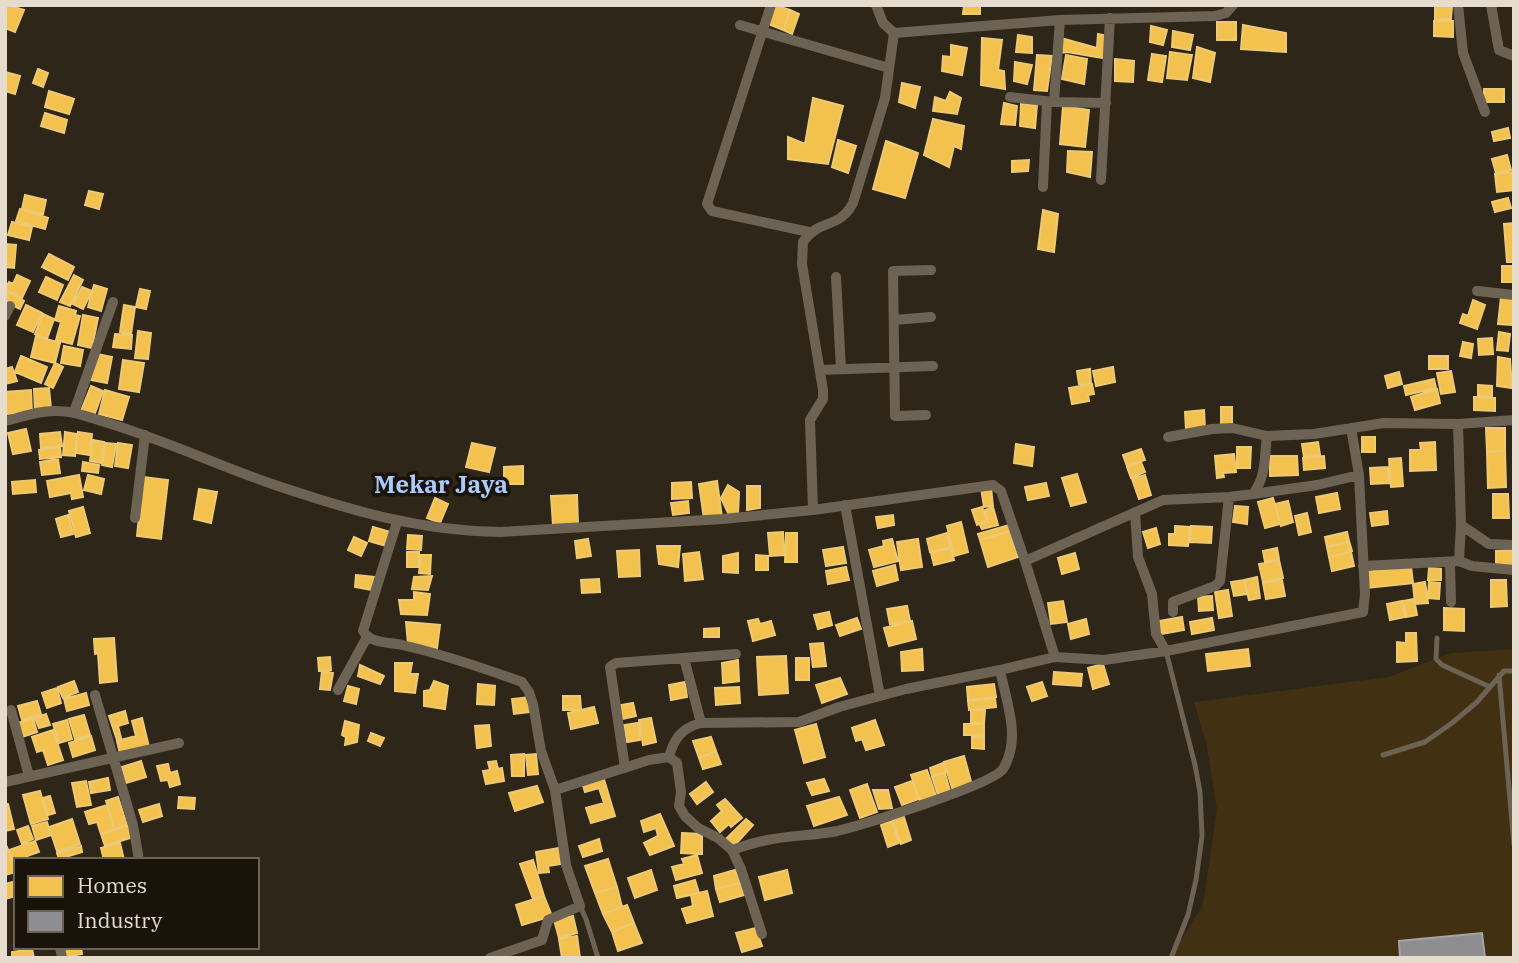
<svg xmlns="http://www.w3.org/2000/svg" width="1519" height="963" viewBox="0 0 1519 963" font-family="'IBM Plex Serif',serif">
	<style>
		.built { fill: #413012 }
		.homes { fill: #f2c14e; stroke: #eec974; stroke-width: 2 }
		.industry { fill: #8d8d92; stroke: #a7a5a4; stroke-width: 2 }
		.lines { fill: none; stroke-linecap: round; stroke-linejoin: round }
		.service { stroke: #6d6354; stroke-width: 5 }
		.minor { stroke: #6d6354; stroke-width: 10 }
		.labels { text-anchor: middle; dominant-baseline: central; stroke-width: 7; stroke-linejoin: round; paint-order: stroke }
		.quarter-label { font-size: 24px; font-weight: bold; fill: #abcbfe; stroke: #191309 }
	</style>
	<rect width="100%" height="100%" fill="#2e2619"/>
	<!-- built -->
	<path class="built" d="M1514,649V958H1170L1203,905L1217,810L1207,747L1194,702L1389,677L1451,653Z"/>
	<!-- homes -->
	<path class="homes" d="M7,5L24,10L15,32L5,28Z
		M774,5L790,10L783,30L768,24Z
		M964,5H980V14H963Z
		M1435,5H1452L1451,19H1435Z
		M790,10L799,14L792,34L783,30Z
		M1434,21H1453V37L1434,36Z
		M1217,22H1236V40H1217Z
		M1243,25L1286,33V52L1241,49Z
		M1151,26L1167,30L1163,45L1150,42Z
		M1173,31L1193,35L1190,50L1172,47Z
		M1098,34L1108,36L1103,58L1067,52L1059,53L1061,38L1097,48Z
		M1018,35L1032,37V53L1016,52Z
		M982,38L1002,40L998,70L1004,71L1005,89L981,85Z
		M951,45L967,48L962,75L942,71L943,56L951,57Z
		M1197,47L1215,53L1210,82L1193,78Z
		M1170,52L1192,55L1187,80L1167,78Z
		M1152,54L1166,56L1162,82L1148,80Z
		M1037,55L1052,56L1047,91L1034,90Z
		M1066,55L1087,59L1084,84L1062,79Z
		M1115,59L1134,61L1133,82L1115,81Z
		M1015,62L1032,65L1027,84L1014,81Z
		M38,69L48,73L43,87L33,83Z
		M5,72L20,76L15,94L5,91Z
		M902,83L920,87L915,108L899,102Z
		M1484,89H1504V102H1484Z
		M49,91L74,99L69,114L45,107Z
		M950,92L961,98L957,114L933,111L935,97L946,101Z
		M813,98L843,106L828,164L788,159V137L805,144Z
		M1004,103L1017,106L1015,125L1001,124Z
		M1021,104L1037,105L1035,128L1020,126Z
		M1063,106L1089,110L1085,147L1060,144Z
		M45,113L67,120L64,133L41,126Z
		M933,119L964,126L961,149L954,146L949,167L924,155Z
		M1508,128L1510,138L1494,141L1492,132Z
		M838,140L856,146L848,173L832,167Z
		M886,141L918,153L905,198L873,189Z
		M1068,151L1092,152L1090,177L1067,172Z
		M1507,155L1511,170L1496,173L1492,159Z
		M1029,160L1028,171L1012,172V161Z
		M1512,172L1514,190L1497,192L1495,174Z
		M89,191L103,194L99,209L85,205Z
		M25,195L46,200L43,214L22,209Z
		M1508,198L1511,208L1495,212L1492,202Z
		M20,209L48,218L45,229L16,221Z
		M1043,210L1058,214L1054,252L1038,249Z
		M12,222L32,227L29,240L8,235Z
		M1514,223V262H1507L1504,224Z
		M5,244L16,245L14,268L5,267Z
		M49,254L74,267L68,280L42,267Z
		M1502,266H1514V282H1502Z
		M17,275L30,281L22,298L5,289L9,282L13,284Z
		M74,275L83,280L70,306L60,302Z
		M46,277L63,285L57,300L39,292Z
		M94,285L107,289L101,311L88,307Z
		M82,287L92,291L83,309L73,304Z
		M140,289L150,291L146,309L136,307Z
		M7,291L24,301L20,309L5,302Z
		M1501,297L1514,299L1512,325L1498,324Z
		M1473,300L1485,305L1477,329L1460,323L1463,314L1468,316Z
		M26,305L42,313L33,332L17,325Z
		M124,305L135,307L131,334L120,332Z
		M59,306L76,311L75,315L80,316L72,344L56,340L61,322L55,320Z
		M43,314L54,319L47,339L35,334Z
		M83,315L98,318L92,348L78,345Z
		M138,331L151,333L148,359L135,358Z
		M1499,332L1510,334L1508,351L1497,350Z
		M115,334L132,335L131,349L113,347Z
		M36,336L60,343L55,363L31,357Z
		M1492,338L1493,354L1479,355L1478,339Z
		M1463,342L1473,344L1471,358L1460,356Z
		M64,346L83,350L80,366L61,363Z
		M97,354L112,357L107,383L91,380Z
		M21,356L47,367L41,383L15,372Z
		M1429,356H1448V369H1429Z
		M1498,357L1510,359L1512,388L1497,386Z
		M123,360L144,363L139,392L119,389Z
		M55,363L63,367L53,388L45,384Z
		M12,367L17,381L5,384V369Z
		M1113,367L1115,382L1096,386L1093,371Z
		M1090,369L1091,383L1079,384L1077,371Z
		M1451,371L1455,392L1441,394L1437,373Z
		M1399,372L1402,384L1388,388L1385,376Z
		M1434,379L1436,388L1406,395L1404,386Z
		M1092,384L1094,394L1088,395L1089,401L1072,404L1069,388Z
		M1478,385L1492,386V397L1478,396Z
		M91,386L103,391L94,416L81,411Z
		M49,388L51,409L35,410L34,389Z
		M1437,389L1440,403L1415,410L1411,397Z
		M31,390L32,412L7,414L5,392Z
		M105,390L129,397L122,420L99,414Z
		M1474,397L1495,398V411L1474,410Z
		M1221,407H1232V427H1221Z
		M1204,410L1205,429L1186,430L1185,412Z
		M1486,428H1505V451H1487Z
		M26,429L31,451L13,454L8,433Z
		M60,432L62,446L41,448L40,434Z
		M65,432L77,434L75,456L63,455Z
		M78,432L92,434L90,455L76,453Z
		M1362,437H1375V452H1362Z
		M93,440L104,442L101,463L90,461Z
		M1318,442L1320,455L1304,457L1302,444Z
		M1435,442L1436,470L1410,471V450H1421L1420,443Z
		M105,443L116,444L112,467L102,465Z
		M118,443L132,445L128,468L115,466Z
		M472,443L495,448L489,472L466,467Z
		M1016,444L1034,447L1032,466L1014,463Z
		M60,447L61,457L40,459L39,450Z
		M1237,447H1251L1250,468H1237Z
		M1141,449L1145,460L1127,466L1123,455Z
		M1505,451L1506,487L1488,488L1487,452Z
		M1234,454L1236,472L1223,473L1224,477L1217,478L1215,456Z
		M1270,456H1297L1298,475L1270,476Z
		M1324,456L1325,468L1304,470L1303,458Z
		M1401,458L1403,486L1391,487L1389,459Z
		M58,459L60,473L42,475L40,462Z
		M83,462L99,465L98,473L82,471Z
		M1141,462L1145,472L1131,478L1127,467Z
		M523,466V484H504V467Z
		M1388,467L1389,483L1371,484L1370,468Z
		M1077,474L1086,502L1071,506L1062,478Z
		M79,475L83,497L72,499L71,493L50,497L47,481Z
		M88,475L104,479L101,494L84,490Z
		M1145,475L1151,495L1139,499L1132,479Z
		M143,477L168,480L161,539L137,536Z
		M35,480L36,492L13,494L12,482Z
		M717,481L722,517L704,519L699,484Z
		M691,482L692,498L672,499V483Z
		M1046,483L1049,496L1028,500L1025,487Z
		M728,485L739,492L738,514L729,515L721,498Z
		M747,486H760V508L747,510Z
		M991,487L993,506L984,507L981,488Z
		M199,489L217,492L211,523L194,519Z
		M1337,493L1340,509L1319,513L1316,497Z
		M1493,494H1508L1509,518H1493Z
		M577,495L578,524L553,525L551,496Z
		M435,498L448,504L440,523L427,518Z
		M1273,498L1280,524L1265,528L1258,502Z
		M688,501L689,513L673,515L671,503Z
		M1288,501L1293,522L1281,526L1275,504Z
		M1235,506L1248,507L1247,524L1233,522Z
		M83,507L90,533L76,537L69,511Z
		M982,507L987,521L977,525L972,510Z
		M993,507L998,525L982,529L980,525L988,522L985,510Z
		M1387,511L1388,524L1372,526L1370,513Z
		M1307,513L1311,532L1299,535L1295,516Z
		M68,515L73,534L61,537L56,519Z
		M893,515L894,525L878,528L876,517Z
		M961,522L968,552L954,556L947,526Z
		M1009,525L1010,531L980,540L978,534Z
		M1175,526L1189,527L1188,546L1169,545V534H1175Z
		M1191,526L1212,527L1211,543L1190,542Z
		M373,527L390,532L386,546L369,541Z
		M1156,528L1160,544L1148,548L1143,532Z
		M1010,531L1018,557L988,567L980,540Z
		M783,532L784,555L770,556L768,533Z
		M1347,532L1349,541L1327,547L1325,537Z
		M786,533H797V562H785Z
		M947,533L950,547L930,552L927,539Z
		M408,535L422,536L421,550L407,549Z
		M354,537L367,543L361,556L348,550Z
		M588,539L591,556L577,558L575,541Z
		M892,539L898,561L874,567L869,550L884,546L883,541Z
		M918,539L922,567L901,570L897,542Z
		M1349,541L1352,551L1329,557L1327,547Z
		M657,546H680L678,567L659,564Z
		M843,547L846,563L826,566L823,550Z
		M951,548L954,560L934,565L931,553Z
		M1277,548L1279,559L1265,562L1263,551Z
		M639,550L640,576L619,577L617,551Z
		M1514,550V567H1496V551Z
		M407,552H419V567H407Z
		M699,552L703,579L685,581L683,554Z
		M1351,552L1354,566L1332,571L1329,557Z
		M738,553V573L723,572V556Z
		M1075,553L1079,569L1062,574L1058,558Z
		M421,555H431L430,574L419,573Z
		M756,555L768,556V570H756Z
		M1279,560L1283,578L1263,582L1259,564Z
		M895,565L898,580L877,586L873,571Z
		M1411,566L1413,583L1367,588L1365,572Z
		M846,567L849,580L828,584L826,571Z
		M1429,568L1441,569V580H1428Z
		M356,575L374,577L372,590L355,587Z
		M432,576L428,590L412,589L414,577Z
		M1257,577L1260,598L1249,600L1244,580Z
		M599,579L600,592L582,593L581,580Z
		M1244,580L1248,594L1234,596L1231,582Z
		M1282,580L1285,596L1266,599L1263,583Z
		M1491,580H1506L1507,606L1491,607Z
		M1425,582L1428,603L1415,604L1413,584Z
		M1429,582L1440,583L1439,599L1428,598Z
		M1228,590L1232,616L1219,618L1215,592Z
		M414,592L430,594L427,615L401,614L399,600H414Z
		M1212,596L1213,610L1199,611L1198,597Z
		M1414,599L1417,615L1406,617L1403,601Z
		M1063,601L1067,622L1051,624L1048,603Z
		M1402,601L1405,617L1390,620L1387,604Z
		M907,606L910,621L890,624L887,609Z
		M1444,608L1464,609V631L1444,630Z
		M829,612L832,625L818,629L814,615Z
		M1182,617L1184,630L1161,634L1159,621Z
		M857,618L861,629L840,636L836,625Z
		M1212,618L1214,630L1192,634L1190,622Z
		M758,619L760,624L771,621L775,635L753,641L748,621Z
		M1086,619L1089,634L1071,639L1068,624Z
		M912,621L916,639L889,646L884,628Z
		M406,622L440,625L437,648L408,644Z
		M719,628V637H704V629Z
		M1406,633H1416L1417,661L1397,662V642L1406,643Z
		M114,638L117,681L100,683L98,653L95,654L94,639Z
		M823,643L826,666L813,667L810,644Z
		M922,649L923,670L902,671L901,652Z
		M1248,649L1250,666L1208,671L1206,654Z
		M786,656L788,693L759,695L757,657Z
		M330,657L331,670L319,671L318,658Z
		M796,658H809V680H796Z
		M738,660L739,681L723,683L722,663Z
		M395,663H412L410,674H418L415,693L395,691Z
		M1103,664L1109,684L1093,689L1088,668Z
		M360,665L384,676L380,684L358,676Z
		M322,671L333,673L330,690L320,689Z
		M1054,672L1082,674L1081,686L1053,684Z
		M840,678L847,694L822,703L816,685Z
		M74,681L78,692L63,698L58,687Z
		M434,681L448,686L445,709L424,706V691L430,690Z
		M685,682L687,697L671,700L669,685Z
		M1042,682L1047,696L1032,701L1027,687Z
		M478,684L495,686L494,705L477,704Z
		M994,684L996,697L968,700L967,687Z
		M348,686L359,689L356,704L344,701Z
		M739,687L740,703L716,705L715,688Z
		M57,688L61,703L47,708L42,693Z
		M86,693L89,705L67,711L64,699Z
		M563,696H580L581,710H563Z
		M529,697L531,712L514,714L512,699Z
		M995,698L996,707L969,710L968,701Z
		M37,701L41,714L22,720L18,706Z
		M633,703L636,716L618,720L616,706Z
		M594,707L598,723L571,729L568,713Z
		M971,710H985L984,723H971Z
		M125,711L128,723L118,726L121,738L117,740L109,716Z
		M46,714L50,725L39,728L35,718Z
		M84,715L90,735L75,739L69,719Z
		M33,718L37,732L22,737L18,723Z
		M142,718L149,747L120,754L117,741L136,736L132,721Z
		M651,718L656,742L643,745L639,720Z
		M67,720L72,739L59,743L53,724Z
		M875,720L884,745L866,750L862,739L856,741L852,728Z
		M345,721L359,725L357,742L345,745L346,737L342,735Z
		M638,723L640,740L627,742L624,725Z
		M816,724L825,757L804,763L795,730Z
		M964,724H984V735H964Z
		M489,725L491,746L477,748L475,726Z
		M53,730L63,760L48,765L43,750L37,752L32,737Z
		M371,733L384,738L380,746L368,741Z
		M91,736L95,750L73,757L69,743Z
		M711,737L716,751L699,758L693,741Z
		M972,737H984V749L972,748Z
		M716,751L721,764L703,769L699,758Z
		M524,754V776H512L511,755Z
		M536,754L538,774L528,775L526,755Z
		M964,756L972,785L953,791L944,762Z
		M141,761L146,777L126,783L122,767Z
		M496,761L498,769L502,768L504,781L486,784L483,771L490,770L488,762Z
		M943,763L946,772L932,776L930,768Z
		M168,764L170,773L177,771L180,784L170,787L168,780L161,781L157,766Z
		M927,770L936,796L920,801L911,775Z
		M945,773L950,791L938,795L932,777Z
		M603,776L615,816L591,823L586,808L604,803L599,788L585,792L582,782Z
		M108,778L110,790L91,793L89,782Z
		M824,779L829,791L812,795L807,783Z
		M86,781L91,805L77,807L72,783Z
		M912,781L919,799L902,805L895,787Z
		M706,782L713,792L697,804L690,794Z
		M867,784L877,812L860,818L850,790Z
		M537,786L543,802L515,811L509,793Z
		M873,790H888L892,808L879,809Z
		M40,791L48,819L31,824L23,795Z
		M50,796L55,813L48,815L43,798Z
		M118,797L127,825L115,829L106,801Z
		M179,797L195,798L194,809L178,808Z
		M839,797L847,815L814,826L807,806Z
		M725,799L742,818L731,827L729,824L720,832L711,821L722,811L717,805Z
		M5,804H8L14,829L5,831Z
		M159,804L162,816L143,822L139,810Z
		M107,805L114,829L101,834L97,822L89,824L85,812Z
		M660,814L674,846L650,855L644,843L658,836L656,828L644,832L641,821Z
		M903,814L911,840L901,844L892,817Z
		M72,819L80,844L57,851L49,827Z
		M746,819L753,825L734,846L726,839Z
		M892,821L899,843L888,847L881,825Z
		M47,822L51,835L36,840L32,826Z
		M130,825L133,837L105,846L101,834Z
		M28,826L33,839L22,844L17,830Z
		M682,833L702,834V854L681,853Z
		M599,839L602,851L583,857L579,846Z
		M35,841L39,852L13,861L9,850Z
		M120,843L124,860H104L101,848Z
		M81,846L82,852L59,859L57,853Z
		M7,847L13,863L16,862V872L5,875V848Z
		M559,848L561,864L548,866L549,872L539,873L536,852Z
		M697,855L702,873L676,880L672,867L684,864L682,859Z
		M608,859L617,887L595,893L585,866Z
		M533,860L544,896L533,899L520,864Z
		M651,870L657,890L635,898L628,878Z
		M735,870L740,883L716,889L714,876Z
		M787,870L792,893L765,900L759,877Z
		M695,880L699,893L677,898L674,886Z
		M16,881V896L5,899V884Z
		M740,883L744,895L720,902L716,889Z
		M617,887L622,907L603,914L595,893Z
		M707,891L713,916L687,923L682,909L693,906L691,895Z
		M544,896L552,916L522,925L516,905Z
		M627,905L634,923L612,932L603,914Z
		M573,916L577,933L559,938L554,920Z
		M634,923L642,943L618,951L612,932Z
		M756,928L762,946L742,952L736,933Z
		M577,936L580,958H562L559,939Z
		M64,947H81L82,954L66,957Z
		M32,949L34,958H12V952Z"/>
	<!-- industry -->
	<path class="industry" d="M1482,933L1485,958H1400L1399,941Z"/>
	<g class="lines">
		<!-- service -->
		<path class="service" d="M1437,638L1436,659L1442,665L1488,686
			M1166,651L1195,765L1200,792L1202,836L1196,880L1188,915L1171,958
			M1499,675L1514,845
			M1383,755L1425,742L1452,723L1477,702L1504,671H1514
			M580,906L586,919L598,958"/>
		<!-- minor -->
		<path class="minor" d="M771,5L707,204L712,211L809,232
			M876,5L883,23L894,33L1060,20L1215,16L1226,13L1233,5
			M1458,5L1463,53L1485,112
			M1491,5L1499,50L1514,56
			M740,25L889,68
			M1010,97L1054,102L1106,103
			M1054,102L1060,20
			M1101,180L1110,18
			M1043,187L1047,102
			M836,277L841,369
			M1477,291L1514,295
			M5,316L10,306
			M894,320L931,317
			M820,370L933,366
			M74,412L113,302
			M926,415L895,416L893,271L931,270
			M5,421C22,417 40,410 57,411C75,411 91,418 108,423C164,440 217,465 272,484C349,510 419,531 500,532L723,519L813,510L993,485L1001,491L1025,561L1163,500L1229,497L1253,494C1267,475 1264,458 1267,436
			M1168,437L1212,429L1232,428L1267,436L1314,434L1384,423L1458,424L1514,420
			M1253,494L1317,485L1359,475
			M845,505L880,696
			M813,510L810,420L823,399V390L802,264L803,242C819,218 839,230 853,203L885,98L894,33
			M1135,512L1138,557L1152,594L1156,634L1166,651
			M135,518L145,435
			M397,522L363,631C371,644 389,642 402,645C443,654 483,668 522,682L529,692L533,704L541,751L555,790L566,865L580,906L548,920L542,940L490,958
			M1461,525L1489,544L1514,545
			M1025,561L1055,657
			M1459,561L1472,566L1514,570
			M1450,562L1451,602
			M1363,566L1459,561L1461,525L1458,424
			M1173,612V602L1215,586L1220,581L1229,497
			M684,658L701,723L799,722L839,707L906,689L1000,670
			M338,690L367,637
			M95,695L133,825L139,860
			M11,710L29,776
			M669,757C674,738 682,728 701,723
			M625,768L610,667L616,663L736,654
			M5,782L179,743
			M555,790L649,760L669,757L677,763L681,792L679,806L685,816L698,828L718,838L732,850L741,869L762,934
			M732,850C742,847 752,843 763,841C787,835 813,836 837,831C862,825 992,785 1003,769C1022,738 1006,702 1000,670L1055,657L1104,660L1166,651L1363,612L1365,594L1359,475L1351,428
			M60,947L62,958"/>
	</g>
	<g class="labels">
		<!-- quarter labels -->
		<g class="quarter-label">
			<text x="441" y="484">Mekar Jaya</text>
		</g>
	</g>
	<!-- border -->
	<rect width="1519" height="963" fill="none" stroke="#e5dccd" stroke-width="14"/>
	<!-- legend -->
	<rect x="14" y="858" width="245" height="91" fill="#191309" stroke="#6b6357" stroke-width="2"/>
	<rect x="28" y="876" width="35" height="21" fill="#f2c14e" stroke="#6b6357" stroke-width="2"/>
	<text x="77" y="893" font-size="21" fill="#e5dccd">Homes</text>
	<rect x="28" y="911" width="35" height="21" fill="#8d8d92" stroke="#6b6357" stroke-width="2"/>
	<text x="77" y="928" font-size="21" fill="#e5dccd">Industry</text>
</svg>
